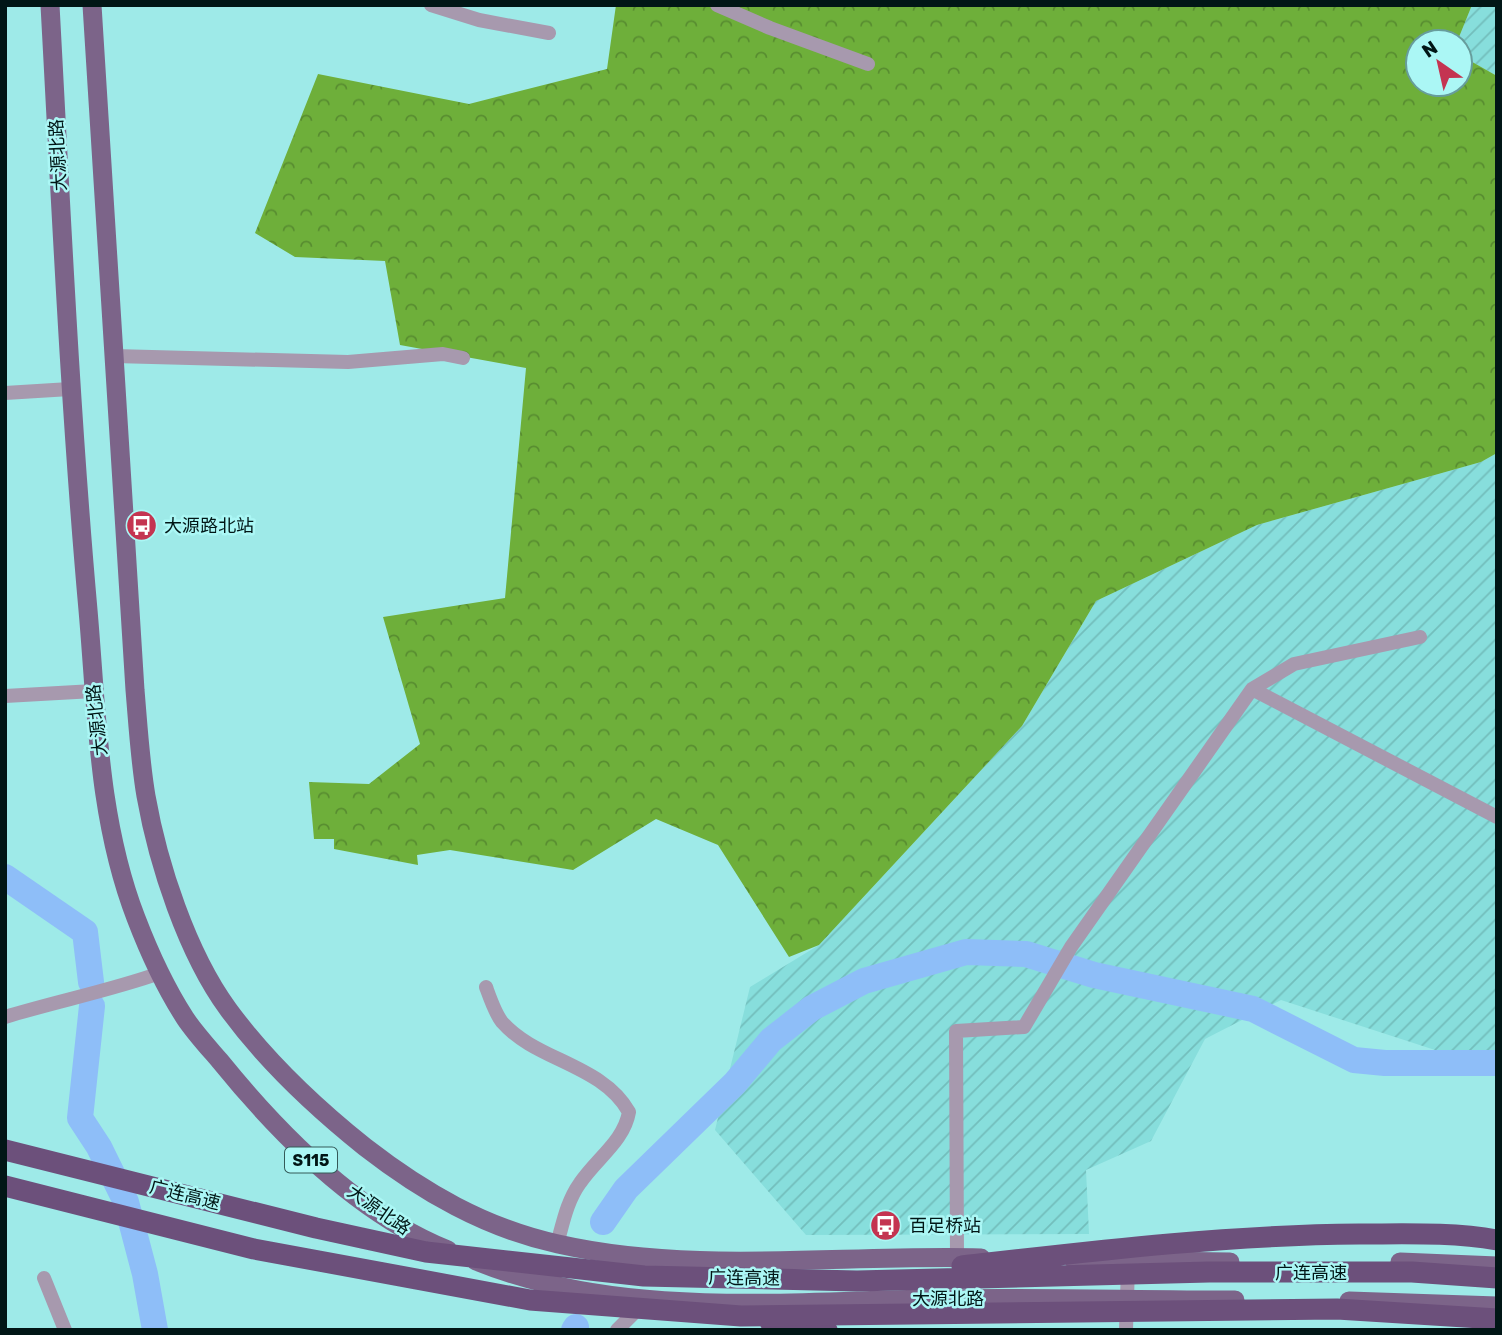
<svg xmlns="http://www.w3.org/2000/svg" width="1502" height="1335" viewBox="0 0 1502 1335" font-family="Rubik,'Noto Sans SC',sans-serif">
	<style>
		.industrial { fill: url(#industrial-furrows) }
		.forest { fill: url(#forest-crowns) }
		.lines { fill: none; stroke-linecap: round; stroke-linejoin: round }
		.river { stroke: #8ebef8; stroke-width: 26 }
		.minor { stroke: #a799ae; stroke-width: 14 }
		.major { stroke: #7c6489; stroke-width: 19 }
		.highway { stroke: #6c507b; stroke-width: 21 }
		.highway-bridge { stroke: #6c507b; stroke-width: 21 }
		.labels { text-anchor: middle; dominant-baseline: central; stroke-width: 5; stroke-linejoin: round; paint-order: stroke }
		.shield { fill: #abf7f5; stroke: #345a59; stroke-width: 2 }
		.shield-label { font-size: 16px; font-weight: bold; fill: #011616 }
		.street-label { font-size: 18px; fill: #011616; stroke: #abf7f5 }
		.poi-label { font-size: 18px; fill: #011616; stroke: #abf7f5; text-anchor: start }
	</style>
	<defs>
		<pattern id="industrial-furrows" width="10" height="10" patternUnits="userSpaceOnUse" patternTransform="scale(1.75)"><rect width="10" height="10" fill="#87dedc"/><path d="M-1 1l2-2M0 10L10 0M9 11l2-2" fill="none" stroke="#73bebc"/></pattern>
		<pattern id="forest-crowns" width="20" height="18" patternUnits="userSpaceOnUse" patternTransform="scale(1.75)"><rect width="20" height="18" fill="#6eaf3a"/><path d="M2 6a3 3 0 1 1 6 0M12 15a3 3 0 1 1 6 0" fill="none" stroke="#588d30"/></pattern>
	</defs>
	<rect width="100%" height="100%" fill="#9eeae8"/>
	<!-- industrial -->
	<path class="industrial" d="M1472,5H1497V76L1460,55V42H1457Z
		M1497,453V1051L1435,1050L1281,1000L1205,1039L1151,1141L1086,1170L1089,1234L806,1235L715,1130L750,987L819,945L1022,726L1096,601L1257,525L1481,462Z"/>
	<!-- forest -->
	<path class="forest" d="M616,5H1472L1457,42H1418V84H1460V55L1497,76V453L1481,462L1257,525L1096,601L1022,726L819,945L789,957L718,845L656,819L573,870L450,850L417,855L418,865L334,849V839H314L309,782L369,784L420,744L383,617L505,598L526,368L400,345L385,261L295,257L255,233L318,74L469,104L607,69Z"/>
	<g class="lines">
		<!-- river -->
		<path class="river" d="M5,877L85,932L91,982
			M92,1006L80,1118L99,1147L126,1202L145,1274L155,1330
			M603,1222L626,1189L735,1083L771,1040L812,1008L864,981L966,952L1026,954L1094,975L1253,1009L1354,1060L1385,1063H1497
			M574,1330L576,1327"/>
		<!-- minor -->
		<path class="minor" d="M431,5L479,20L549,33
			M717,5L770,28L868,64
			M114,356L348,362L443,354L463,358
			M5,393L70,389
			M1252,689L1497,817
			M5,696L94,691
			M486,987C490,998 495,1013 502,1022C536,1061 602,1064 629,1112C624,1141 597,1158 580,1183C567,1201 563,1223 557,1244
			M5,1017C57,1001 109,991 160,973
			M957,1257L956,1031L1024,1027L1071,947L1252,689L1294,664L1420,637
			M44,1278L65,1330
			M617,1330L640,1307
			M1126,1330L1128,1267"/>
		<!-- major -->
		<path class="major" d="M50,5C61,207 70,408 88,610C97,713 98,820 136,918C149,952 165,987 185,1018C195,1033 208,1047 220,1061C280,1135 358,1214 448,1250
			M92,5L135,690C138,725 140,761 146,796C158,864 187,953 228,1009C266,1061 315,1107 365,1147C423,1192 485,1228 558,1244C696,1275 841,1254 981,1258
			M1074,1260L1230,1262
			M476,1261C616,1318 778,1302 927,1299C1029,1297 1132,1300 1235,1300
			M1400,1262L1497,1266
			M1349,1301L1497,1306"/>
		<!-- highway -->
		<path class="highway" d="M770,1322L827,1330"/>
		<!-- highway-bridge -->
		<path class="highway-bridge" d="M5,1150L316,1228L426,1252L644,1276L857,1281L1209,1272H1412L1497,1278
			M5,1186L254,1249L530,1300L741,1316L1337,1309L1497,1319
			M962,1266C1093,1251 1226,1235 1359,1234C1405,1234 1452,1232 1497,1240"/>
	</g>
	<!-- icons -->
	<defs>
		<symbol id="bus-disc" viewBox="-11 -11 22 22"><circle r="9.5" fill="#c43451" stroke="#abf7f5"/><path d="M-5-6H5V4H4V6H2V4H-2V6H-4V4H-5ZM-3.5-4V0h7V-4ZM-3.5 1.2v1.5H-2V1.2ZM2 1.2v1.5H3.5V1.2Z" fill="#fff"/></symbol>
	</defs>
	<g fill-rule="evenodd">
		<use href="#bus-disc" x="124" y="508" width="35" height="35"/>
		<use href="#bus-disc" x="868" y="1208" width="35" height="35"/>
	</g>
	<g class="labels">
		<!-- shield labels -->
		<rect class="shield" x="285" y="1147.5" width="52" height="25" rx="5"/>
		<g class="shield-label">
			<text x="311" y="1160">S115</text>
		</g>
		<!-- street labels -->
		<g class="street-label">
			<text transform="translate(58 155) rotate(-93)">大源北路</text>
			<text transform="translate(97 720) rotate(-96)">大源北路</text>
			<text transform="translate(185 1195) rotate(14)">广连高速</text>
			<text transform="translate(379 1210) rotate(35)">大源北路</text>
			<text x="1311" y="1273">广连高速</text>
			<text transform="translate(744 1278) rotate(1)">广连高速</text>
			<text x="948" y="1299">大源北路</text>
		</g>
		<!-- poi labels -->
		<g class="poi-label">
			<text x="164" y="526">大源路北站</text>
			<text x="909" y="1226">百足桥站</text>
		</g>
	</g>
	<!-- border -->
	<rect width="1502" height="1335" fill="none" stroke="#011616" stroke-width="14"/>
	<!-- north arrow -->
	<g transform="translate(1439 63) rotate(326)"><circle r="33" fill="#abf7f5" stroke="#679d9c" stroke-width="2"/>
	<path d="M0-5L12 26L0 18L-12 26Z" fill="#c43451"/>
	<text y="-10" font-size="19" font-weight="bold" text-anchor="middle" fill="#011616">N</text>
	</g>
</svg>
